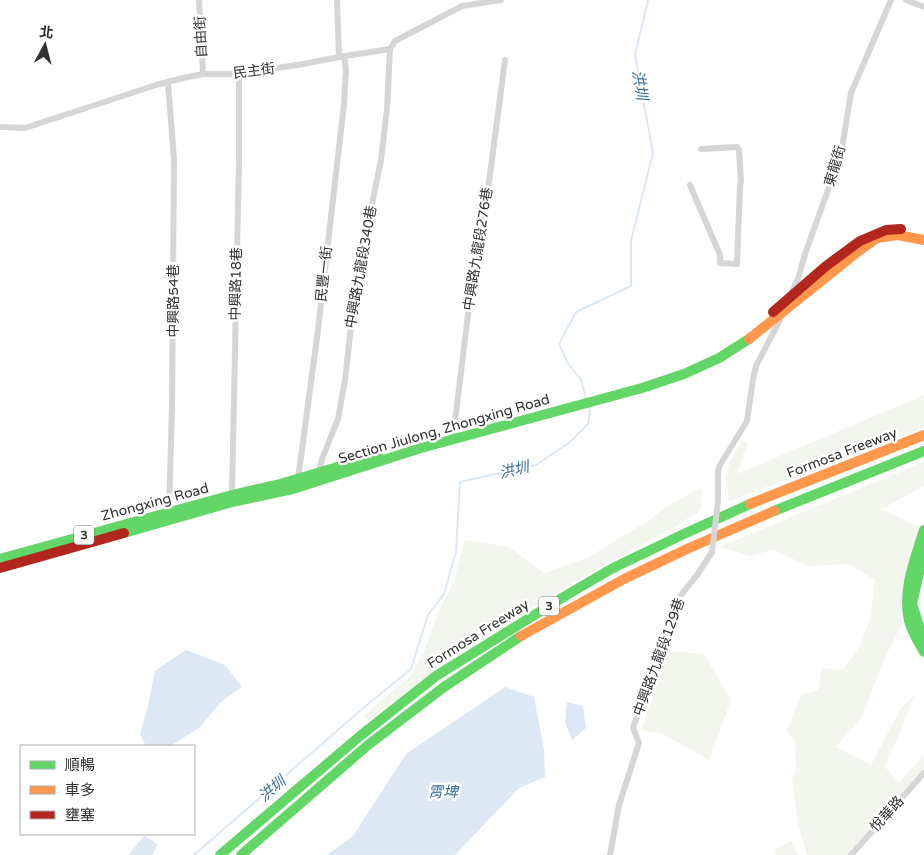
<svg xmlns="http://www.w3.org/2000/svg" width="924" height="855" viewBox="0 0 924 855" font-family="'Varela Round','Noto Sans TC',sans-serif">
	<style>
		.green { fill: #f2f6ee }
		.water { fill: #dce9f4 }
		.lines { fill: none; stroke-linecap: round; stroke-linejoin: round }
		.stream { stroke: #dce9f4; stroke-width: 2 }
		.street { stroke: #d6d6d6; stroke-width: 6 }
		.fast { stroke: #63d668; stroke-width: 10 }
		.slow { stroke: #ff974d; stroke-width: 10 }
		.jam { stroke: #b3261e; stroke-width: 10 }
		.street-bridge { stroke: #d6d6d6; stroke-width: 6 }
		.labels { text-anchor: middle; dominant-baseline: central; stroke-width: 5; stroke-linejoin: round; paint-order: stroke }
		.shield { fill: #fff; stroke: #707070; stroke-width: 1 }
		.shield-label { font-size: 12px; font-weight: bold; fill: #323232 }
		.street-label { font-size: 14px; fill: #323232; stroke: #fff }
		.water-label { font-size: 15px; font-style: italic; fill: #3b6e9a; stroke: #fff }
	</style>
	<rect width="100%" height="100%" fill="#fff"/>
	<!-- green -->
	<path class="green" d="M924,395V428L729,501L725,478L730,462L742,440L748,443L737,474Z
		M924,462V486L882,509L923,529L902,607V624L885,657L862,717L836,747L871,765L901,708L915,695L885,767L899,782L924,755V768L851,855H807L798,823L792,781L796,767L795,742L787,731L801,695L818,690L822,668L843,670L860,647L870,619L875,580L849,564L809,566L773,550L750,556L719,547Z
		M702,487L701,510L668,531L588,574L513,618L466,651L429,675L367,722L364,715L411,676L425,649L438,613L454,581L465,540L509,547L544,573L587,558L645,523L666,507Z
		M669,651L704,654L731,700L709,760L663,734L641,730Z
		M792,841L798,855H776L775,850Z"/>
	<!-- water -->
	<path class="water" d="M186,650L225,665L242,687L221,702L199,728L170,746H146L140,734L148,706L155,671Z
		M505,687L534,697L544,749L545,777L519,788L455,855H327L353,836L406,754Z
		M567,702L583,706L586,728L572,740L565,722Z
		M144,836L158,844L152,855H128Z"/>
	<g class="lines">
		<!-- stream -->
		<path class="stream" d="M586,399L581,380L567,362L559,344L576,312L631,286V241L653,153L635,55L648,0
			M194,855L368,704L411,669L428,615L444,594L456,552L460,482L536,465L570,442L588,424L590,412L588,406"/>
		<!-- street -->
		<path class="street" d="M199,0L203,74
			M337,0L339,57
			M906,0L924,7
			M168,83L174,160L172,406L169,513
			M0,127L25,128L156,85L183,78L203,74H239L303,64L339,57L390,49L395,41L462,6L501,0
			M690,185L720,255V263L737,264L740,186L741,181L739,150L737,147L701,149
			M791,293L798,279L805,254L841,154L851,93L891,0
			M453,438L474,265L488,190L505,60
			M318,475L322,459L338,419L345,380L354,300L374,194L381,160L387,109L390,49
			M298,479L318,330L344,104L346,70L344,56
			M232,495L239,160V74
			M718,501V471L720,465L747,421L753,379L756,366L783,314
			M610,855L619,805L639,743L633,728L676,602L685,590L697,575L712,552
			M851,855L924,773"/>
		<!-- fast -->
		<path class="fast" d="M774,511L924,451
			M924,530C915,559 902,590 909,621C912,632 918,642 924,652
			M124,533L232,502L293,489L421,448L642,388L684,374L719,358L749,339
			M0,559L232,495L280,484L378,455
			M923,638L912,604L924,551
			M220,855L360,736L436,676L565,596L613,568L686,533L750,504
			M241,855L368,745L444,687L521,636"/>
		<!-- slow -->
		<path class="slow" d="M749,339L856,253L877,238L898,235L924,240
			M750,504L924,435
			M521,636L624,579L687,549L774,511"/>
		<!-- jam -->
		<path class="jam" d="M773,312L826,266L860,241L886,230L901,229
			M0,568L124,533"/>
		<!-- street-bridge -->
		<path class="street-bridge" d="M712,552L718,501"/>
	</g>
	<g class="labels">
		<!-- shield labels -->
		<g class="shield">
			<rect x="74" y="525.5" width="20" height="19" rx="4"/>
			<rect x="539" y="596.5" width="20" height="19" rx="4"/>
		</g>
		<g class="shield-label">
			<text x="84" y="535">3</text>
			<text x="549" y="606">3</text>
		</g>
		<!-- street labels -->
		<g class="street-label">
			<text transform="translate(201 37) rotate(-93)">自由街</text>
			<text transform="translate(254 71) rotate(-7)">民主街</text>
			<text transform="translate(835 166) rotate(-73)">東龍街</text>
			<text transform="translate(478 249) rotate(-81)">中興路九龍段276巷</text>
			<text transform="translate(361 267) rotate(-80)">中興路九龍段340巷</text>
			<text transform="translate(324 274) rotate(-84)">民豐一街</text>
			<text transform="translate(236 284) rotate(-89)">中興路18巷</text>
			<text transform="translate(173 301) rotate(-90)">中興路54巷</text>
			<text transform="translate(444 429) rotate(-16)">Section Jiulong, Zhongxing Road</text>
			<text transform="translate(842 453) rotate(-21)">Formosa Freeway</text>
			<text transform="translate(155 502) rotate(-15)">Zhongxing Road</text>
			<text transform="translate(478 634) rotate(-32)">Formosa Freeway</text>
			<text transform="translate(659 657) rotate(-70)">中興路九龍段129巷</text>
			<text transform="translate(887 814) rotate(-48)">悅華路</text>
		</g>
		<!-- water labels -->
		<g class="water-label">
			<text transform="translate(640 85) rotate(80)">洪圳</text>
			<text transform="translate(514 470) rotate(-13)">洪圳</text>
			<text transform="translate(272 789) rotate(-41)">洪圳</text>
			<text x="443" y="792">霄埤</text>
		</g>
	</g>
	<!-- legend -->
	<rect x="20" y="745" width="175" height="90" fill="#ffffff" stroke="#adadad"/>
	<rect x="30" y="761" width="25" height="8" fill="#63d668" stroke="#adadad"/>
	<text x="65" y="770" font-size="15" fill="#323232">順暢</text>
	<rect x="30" y="786" width="25" height="8" fill="#ff974d" stroke="#adadad"/>
	<text x="65" y="795" font-size="15" fill="#323232">車多</text>
	<rect x="30" y="811" width="25" height="8" fill="#b3261e" stroke="#adadad"/>
	<text x="65" y="820" font-size="15" fill="#323232">壅塞</text>
	<!-- north arrow -->
	<g transform="translate(45 45) rotate(7)" stroke="#ffffff" stroke-width="4" paint-order="stroke">
	<path d="M0-4L9 19L0 12L-9 19Z" fill="#323232"/>
	<text y="-8" font-size="14" font-weight="bold" text-anchor="middle" fill="#323232">北</text>
	</g>
</svg>
